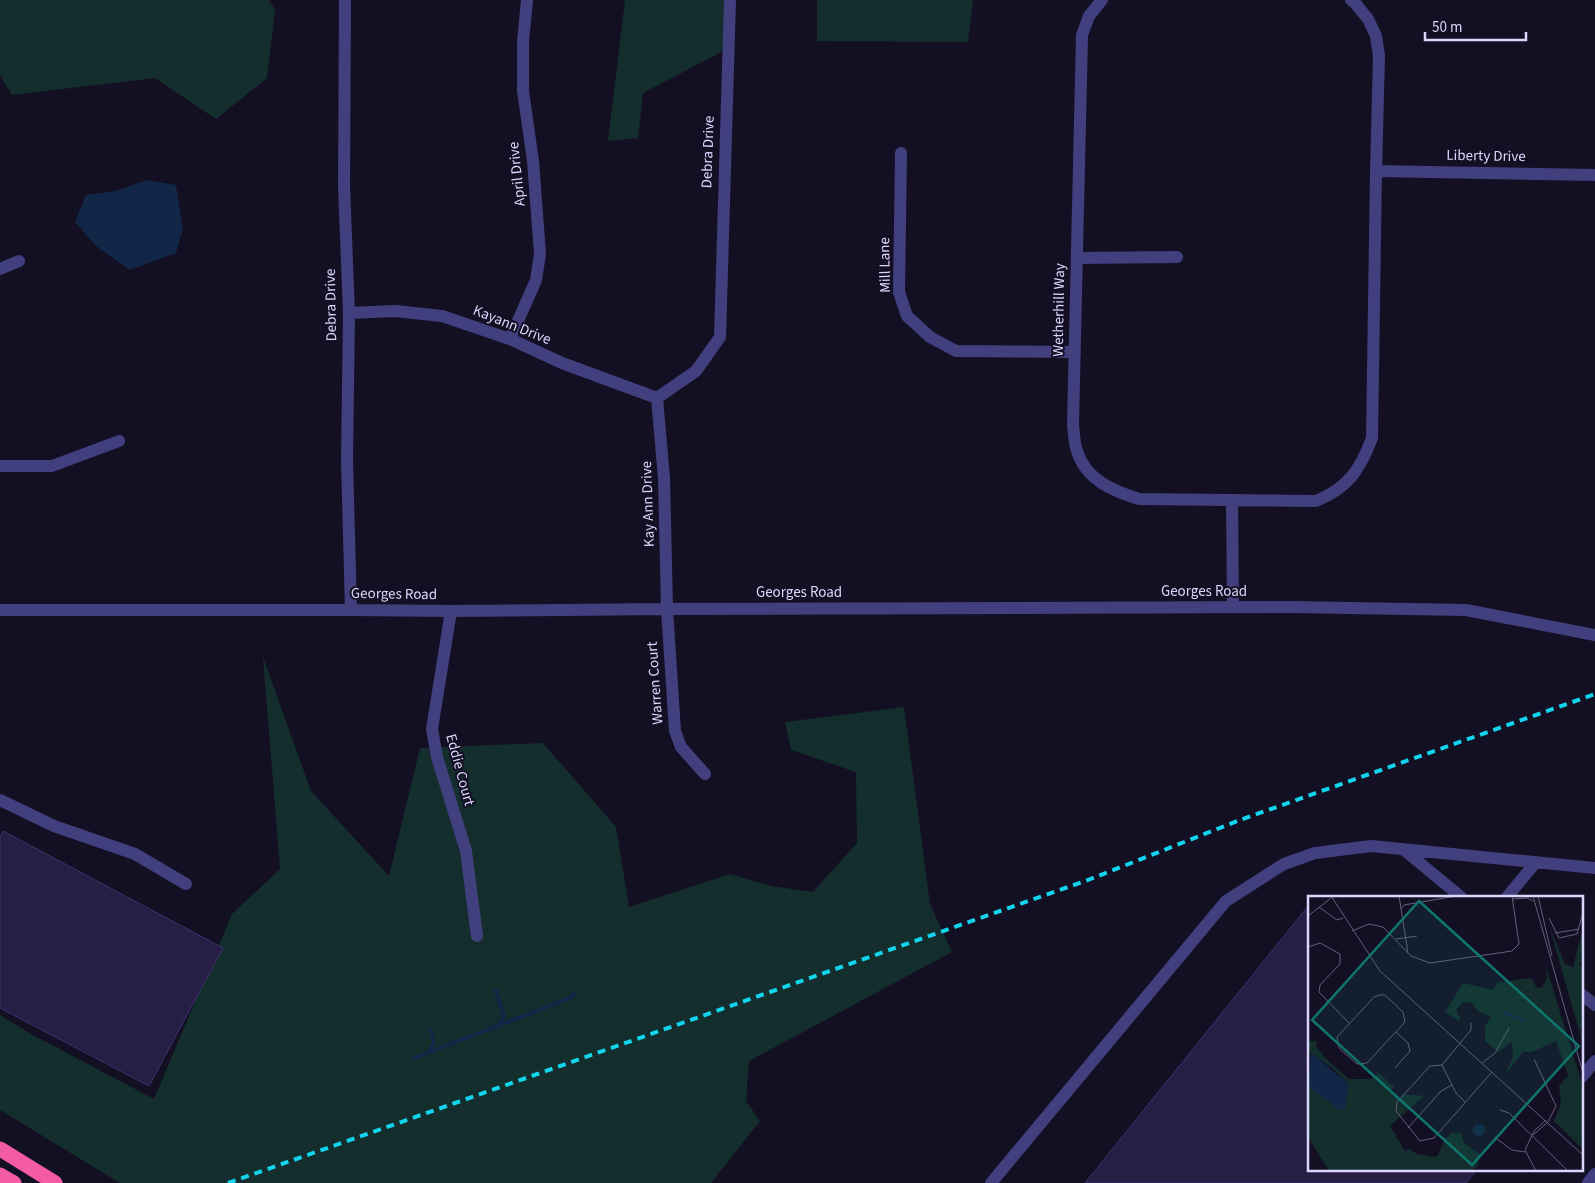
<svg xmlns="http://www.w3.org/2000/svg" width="1595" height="1183" viewBox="0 0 1595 1183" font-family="'Source Sans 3',sans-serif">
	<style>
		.green { fill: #142e2d }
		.water { fill: #122647 }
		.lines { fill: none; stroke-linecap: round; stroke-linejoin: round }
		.stream { stroke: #122647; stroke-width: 4 }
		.building { fill: #261e44; stroke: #3e326e }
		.minor { stroke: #423f7f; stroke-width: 12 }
		.highway { stroke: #f35ba2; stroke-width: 15 }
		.rail { stroke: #12d5ed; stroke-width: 4; stroke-dasharray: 8 6; stroke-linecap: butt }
		.labels { text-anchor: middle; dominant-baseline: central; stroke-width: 4; stroke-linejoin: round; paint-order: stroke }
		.street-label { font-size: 15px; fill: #dbd6fc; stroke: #141024 }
		.inset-river { fill: none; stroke: #122647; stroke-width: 2.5 }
		.inset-road { fill: none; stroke: #645f7a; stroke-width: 1 }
		.view { fill: #0f766e; fill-opacity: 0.15; stroke: #0f766e; stroke-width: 2.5 }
		.inset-edge { fill: none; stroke: #dbd6fc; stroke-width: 2.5 }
	</style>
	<rect width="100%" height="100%" fill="#141024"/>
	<!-- green -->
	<path class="green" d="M0,0H269L275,10L267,78L216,119L155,78L12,95L0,75Z
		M625,0H726L725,50L643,93L638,138L608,141Z
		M817,0H973L968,42L817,41Z
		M263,657L311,791L389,876L420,748L543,743L616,827L629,907L730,874L771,886L813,892L857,843L856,772L791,750L785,722L904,707L930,904L952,952L749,1061L746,1101L760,1121L711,1183H120L0,1110V1015L31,1034L154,1099L232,914L280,869Z"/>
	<!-- water -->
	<path class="water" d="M146,180L176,185L183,229L176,253L130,270L96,246L75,222L86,195L116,191Z"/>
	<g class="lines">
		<!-- stream -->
		<path class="stream" d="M496,991L504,1016L500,1024
			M430,1051L434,1042L431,1030
			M414,1058L570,998L576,992"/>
	</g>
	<!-- building -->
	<path class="building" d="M3,831L223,948L149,1086L0,1008V837Z
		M1309,905V1169H1477L1466,1183H1085Z"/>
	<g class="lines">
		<!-- minor -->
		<path class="minor" d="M345,0L344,186L349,313L347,460L351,610
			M1102,0L1089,16L1082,35L1073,424C1074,433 1074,443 1077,451C1086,480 1113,491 1139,499L1316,501C1348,488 1360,470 1372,438L1376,171L1379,56L1376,36L1368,19L1355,3L1351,0
			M901,153L899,292L907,316L930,337L956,351L1075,352
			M1376,171L1595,175
			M1077,258L1177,257
			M0,269L19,261
			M349,313L395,311L442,316L510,339L562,363L657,398
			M510,339L536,280L540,254L533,161L523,91V42L527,0
			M657,398L696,371L720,337L730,0
			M657,398L664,478L667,609L675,731L681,747L705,774
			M0,466H52L119,441
			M1232,500L1233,607
			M0,610H351L451,611L667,609L1292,607L1466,610L1595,635
			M451,611L432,729L437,757L466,851L477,936
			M0,800L54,826L135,854L186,884
			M1403,849L1461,897
			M1507,897L1536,862
			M1581,994L1595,1005
			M1581,1078L1595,1061
			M991,1183L1226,901L1284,864L1315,853L1371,846L1595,868
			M1588,1183L1595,1174"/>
		<!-- highway -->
		<path class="highway" d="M0,1149L55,1183
			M0,1175L14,1183"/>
		<!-- rail -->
		<path class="rail" d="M228,1183L1088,880L1240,820L1595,694"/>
	</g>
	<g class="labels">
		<!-- street labels -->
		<g class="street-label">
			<text transform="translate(708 152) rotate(-88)">Debra Drive</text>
			<text transform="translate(1486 156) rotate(1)">Liberty Drive</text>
			<text transform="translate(517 174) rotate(-96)">April Drive</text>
			<text transform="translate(885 265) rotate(-91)">Mill Lane</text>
			<text transform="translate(331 305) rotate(-91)">Debra Drive</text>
			<text transform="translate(1059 310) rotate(-89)">Wetherhill Way</text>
			<text transform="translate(512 325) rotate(22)">Kayann Drive</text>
			<text transform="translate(648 504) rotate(-92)">Kay Ann Drive</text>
			<text x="1204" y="591">Georges Road</text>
			<text x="799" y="592">Georges Road</text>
			<text transform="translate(394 594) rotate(1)">Georges Road</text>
			<text transform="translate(655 683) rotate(-94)">Warren Court</text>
			<text transform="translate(460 770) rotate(75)">Eddie Court</text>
		</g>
	</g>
	<!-- overview -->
	<g transform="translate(1308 896)">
		<rect width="275" height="275" fill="#141024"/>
		<path d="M241,29L257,68L265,71L275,32V63L271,68L275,71V133H272L275,149ZM238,70L275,191V253L246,225L253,208L251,190L260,179L248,145L224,156H215L197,179L205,161L204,146L190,156L177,145V130L183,121L170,115L163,106L154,107L148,114L152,122L151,125L137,116L155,87L185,94L189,87L220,82L224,83L228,91L233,92L239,83ZM1,145H9L8,150L17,162L41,183H63L71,177L86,191L82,195L91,203L96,198L116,200L82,230L97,255L101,253L109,258L129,261L137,243L144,237H153L156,247L172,258L170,270L163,275H21L0,241V190L41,188L24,172L3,157L0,159Z" fill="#142e2d"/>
		<path d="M3,157L41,188L37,213H30L0,190ZM165 234a6 6 0 1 1 12 0a6 6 0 1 1-12 0Z" fill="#122647"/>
		<path class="inset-river" d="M196,117L218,125"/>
		<path class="inset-road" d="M23,0L72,75L275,259M91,0L100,57M225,0L275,177M230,0L244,60M205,3L219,2L225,5M11,11L29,24L35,22M93,13L96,9L148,0M0,20L23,2M241,22L251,42L269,38L275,16M44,35L61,28L75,31L103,60L122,67L204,55L211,48L204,0M247,37L271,33M88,43L109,40M0,51L12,47L32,58V68L12,89L11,96L41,127M72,99H77L95,116L97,126L59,167L49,168L31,152L29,141L66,101ZM174,167L187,157L201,132M134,169L122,170L89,206L88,215L112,245L126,242L184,176M134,169L163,134V127M134,169L148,197L157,206M87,172L102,155L100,147L88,136M192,214L201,217L260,275M100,232L133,195L144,189M225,239L240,226L248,210L226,163M186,241L204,254L217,256M228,275L217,254L226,235L238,224"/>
		<path class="view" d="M111,5L271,150L164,269L4,124Z"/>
		<rect width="275" height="275" class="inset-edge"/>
	</g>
	<!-- scale -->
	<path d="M1425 32v8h101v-8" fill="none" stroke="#dbd6fc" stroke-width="2.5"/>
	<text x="1432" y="32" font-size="15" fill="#dbd6fc" stroke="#141024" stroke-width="4" paint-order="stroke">50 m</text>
</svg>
